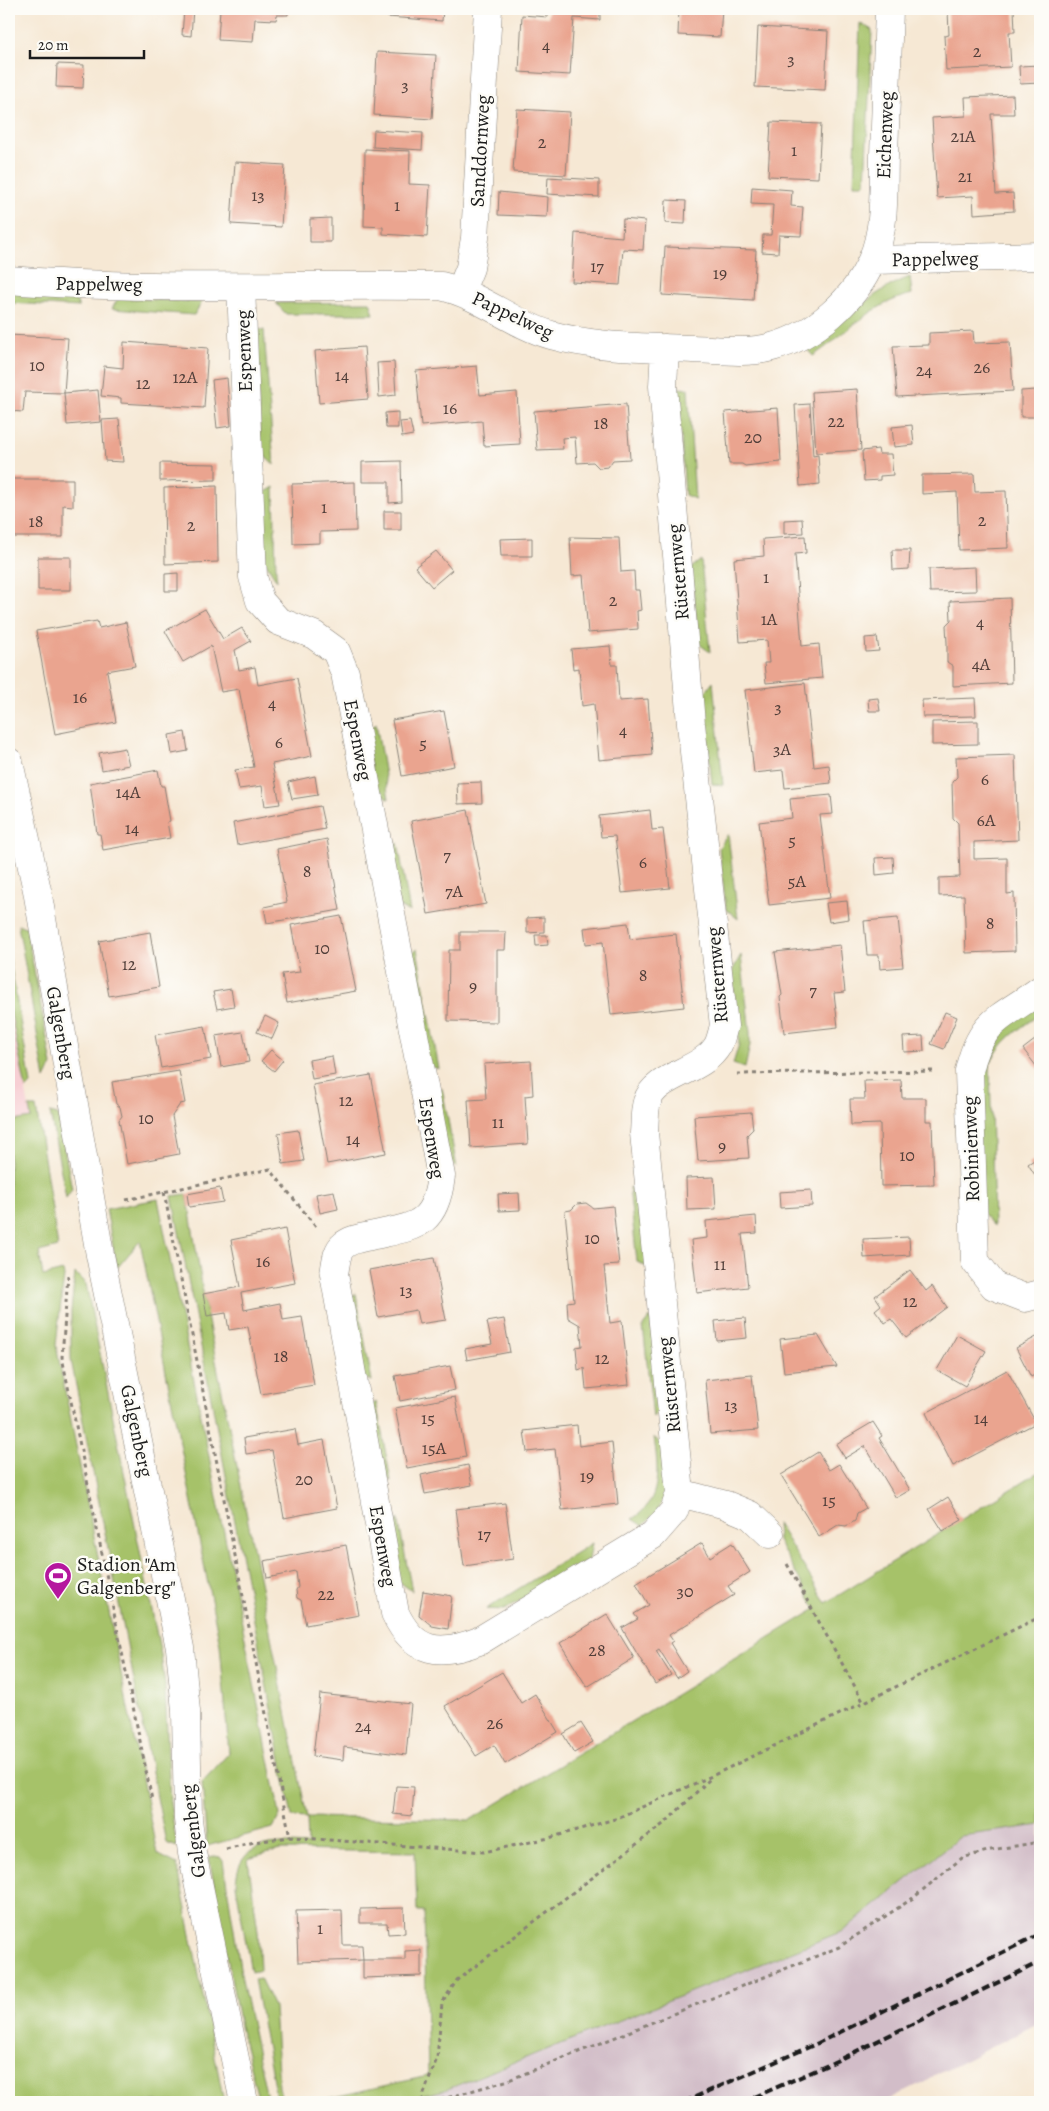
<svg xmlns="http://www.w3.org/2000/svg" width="1049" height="2111" viewBox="0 0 1049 2111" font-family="Alegreya,serif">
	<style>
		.built { fill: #f7cfd4 }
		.industrial { fill: #d2bdc8 }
		.green { fill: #a6c269; stroke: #616f42 }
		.building { fill: #eaa48f }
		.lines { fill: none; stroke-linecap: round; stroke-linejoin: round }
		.minor-casing { stroke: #898278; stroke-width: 29 }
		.path { stroke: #898278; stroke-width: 3; stroke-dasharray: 4 4; stroke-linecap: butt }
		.minor { stroke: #fff; stroke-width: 28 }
		.rail { stroke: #1c1c1c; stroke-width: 4; stroke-dasharray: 8 4; stroke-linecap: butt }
		.labels { text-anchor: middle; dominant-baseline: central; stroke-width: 5; stroke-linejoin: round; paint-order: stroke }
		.number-label { font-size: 18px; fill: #503e39 }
		.street-label { font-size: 20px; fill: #1c1c1c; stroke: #fdfcf7 }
		.poi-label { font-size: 20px; fill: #1c1c1c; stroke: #fdfcf7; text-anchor: start }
	</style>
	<rect width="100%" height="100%" fill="#fdfcf7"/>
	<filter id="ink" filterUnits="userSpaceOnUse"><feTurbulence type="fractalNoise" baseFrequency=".02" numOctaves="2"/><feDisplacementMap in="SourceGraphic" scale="10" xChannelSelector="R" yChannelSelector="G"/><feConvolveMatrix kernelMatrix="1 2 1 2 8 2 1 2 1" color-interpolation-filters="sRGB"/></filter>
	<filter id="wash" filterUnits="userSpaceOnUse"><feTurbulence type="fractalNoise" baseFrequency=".0096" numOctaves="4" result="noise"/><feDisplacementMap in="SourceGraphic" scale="20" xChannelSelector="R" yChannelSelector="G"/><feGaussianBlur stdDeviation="1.12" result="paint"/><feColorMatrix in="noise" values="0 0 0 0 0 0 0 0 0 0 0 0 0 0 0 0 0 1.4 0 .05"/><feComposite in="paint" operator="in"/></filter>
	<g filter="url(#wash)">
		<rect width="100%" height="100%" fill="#f6e8d4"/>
		<!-- built -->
		<path class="built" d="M9,1003L31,1118L9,1122Z"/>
		<!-- industrial -->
		<path class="industrial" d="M1040,1825V2022L884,2102H392L445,2090L843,1931L961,1836Z"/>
		<!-- green -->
		<path class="green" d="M860,23L872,30L865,184H854Z
			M910,277L912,294C872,303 846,334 813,356L806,348C841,324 869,292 910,277Z
			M9,290L74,295L79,307L9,303Z
			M118,298L202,302L194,315L112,309Z
			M370,302L374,314H286L276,303Z
			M256,329L264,330L274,465L260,452Z
			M678,388L688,389L695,499L685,495Z
			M274,487L276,571L277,581L264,560L262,494Z
			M701,560L710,652L699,644L691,568Z
			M713,682L723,785L712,784L703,695Z
			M376,723L389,799L375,788L365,734Z
			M728,834L738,919L726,909L719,848Z
			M398,843L410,912L397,906L386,851Z
			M18,925L26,927L52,1065L45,1079Z
			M417,949L439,1069L426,1065L407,956Z
			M9,955L31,1084L26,1089L9,1004Z
			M741,955L750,1032V1045L745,1068L733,1064L739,1044L732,971Z
			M1040,1000V1014C1019,1029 1001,1040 990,1064L994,1226L981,1212L977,1070L984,1044Z
			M442,1088L457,1168L444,1156L434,1098Z
			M29,1107H36L58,1247L39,1252L43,1276L63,1271L64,1276L56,1345L157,1854L177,1864L224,2102H9V1122L31,1118Z
			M50,1113L58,1115L72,1189L66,1198Z
			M629,1187L636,1191L641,1200L648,1267L637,1262Z
			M187,1194L207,1316L307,1817L470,1820L816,1609L778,1541L777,1523L826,1603L1040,1471V1825L961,1836L843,1931L445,2090L392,2102H311L428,2076L424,1911H417L415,1852L280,1850L248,1859L258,1931L260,1970L251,1972L236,1885C237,1840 273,1843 308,1845L307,1818L292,1817L172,1196Z
			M158,1199L280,1815L273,1828L207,1846L202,1782L229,1753L220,1645L140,1241L117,1268L106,1209Z
			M75,1273L86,1284L161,1655L165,1686L170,1802L177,1847L166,1843L71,1360V1311Z
			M356,1294L372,1381L359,1376L346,1299Z
			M650,1317L663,1407L653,1417L643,1326Z
			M376,1402L391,1481L376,1472L365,1410Z
			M654,1437L667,1449C668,1489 673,1496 643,1526L632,1519C663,1501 658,1467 654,1437Z
			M398,1519L412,1591L398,1581L389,1532Z
			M592,1543L589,1560L504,1610L486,1609Z
			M214,1856L220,1857L223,1861L242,1980L268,2102H259L240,2026L209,1857Z
			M260,1978L274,2007L279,2088L283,2102H277L254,1979Z"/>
		<g id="blocks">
			<!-- building -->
			<path class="building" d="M184,9H193L191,36L182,35Z
				M220,9H288V15H277L276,20L255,19L253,42L218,40Z
				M388,9H443L442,21L387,17Z
				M549,9H600V20L574,18L570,75L519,72L522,15L548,17Z
				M679,9H722L720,37L678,35Z
				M948,9H1014L1015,32H1009L1011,67L946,70L944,36L949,35Z
				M758,27L828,31L825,90L755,87Z
				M377,52L436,55L432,119L374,115Z
				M57,64L84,65L83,88L56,87Z
				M1040,65V83L1020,84L1019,66Z
				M1013,95L1014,114H991L996,194L1013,193L1014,211L974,214L973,196L937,198L932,118L966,116L965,97Z
				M517,109L570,112L566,175L513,172Z
				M771,122L821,124L818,178L768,176Z
				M374,130L423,133L422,150L373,147Z
				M365,149L410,151L409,184L430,185L427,237L383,234V227L364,226Z
				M235,162L285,165L281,227L231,224Z
				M548,177L599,180V197L547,194Z
				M752,187L792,190L791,206L803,207L801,236L779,235L778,253L762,252L763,235H771L773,205L751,204Z
				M499,192L548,197L547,217L498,215Z
				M666,200L686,201L685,224L665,223Z
				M331,218V242H310V219Z
				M623,219L645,221L643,250L623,249L620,285L572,282L575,233L622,237Z
				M665,247L756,250L753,300L662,295Z
				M973,331L974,343L1010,342L1013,391L897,397L893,346L929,345V333Z
				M9,335L68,338L64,393L98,390L101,422L67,425L64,393L25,392L23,412L9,411Z
				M124,342L208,348L204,408L121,403V398L101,396L104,366L123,368Z
				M364,347L368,399L319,403L315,351Z
				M394,362L396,395L379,397L377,363Z
				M477,366L480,395L517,392L520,444L484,446L482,421L421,426L416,371Z
				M227,378L231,426L217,428L212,380Z
				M857,389L861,450L816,453L812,392Z
				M1036,390L1037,417H1021V391Z
				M626,404L630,459L613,460L608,467L599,468L593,462L577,463L575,437L562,438L563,449L537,450L534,411Z
				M810,404L813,456L818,455L820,484L800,486L795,405Z
				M778,408L781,462L745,466L742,464H729L725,412Z
				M398,412V428H386L385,413Z
				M119,419L123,462L105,461L102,420Z
				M410,421L413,435L402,437L400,422Z
				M912,425L914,445L894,447L892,427Z
				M878,449L879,454H891L893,475L880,476V480L864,481L862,451Z
				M401,461L402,502L389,503V482H362V462Z
				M160,463L216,464V480L160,481Z
				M974,474L975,492L1006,491L1008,548L959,550L957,492L922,494V475Z
				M9,479H73V506L63,505V537H9Z
				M355,482L356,531L320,532V543L293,544L292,484Z
				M217,486L218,562L165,564L164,488Z
				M384,511H401V530H384Z
				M802,519L803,533L784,534V520Z
				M805,536L806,553L795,554L802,646L819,644L822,678L766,683L764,663H769L767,640L740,642L734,559L764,556L763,539Z
				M570,537L619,538L621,572L634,571L635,590H639L641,610L637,611L638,629L588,633L583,575L572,576Z
				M532,538V556H501L500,539Z
				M892,550H910L909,569L893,570Z
				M436,551L452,570L432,587L415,567Z
				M38,557H71V590H38Z
				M975,567L976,591L930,592L929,569Z
				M178,573V591H165V574Z
				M1010,598L1012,683L953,686V666L947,662V643L946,625L951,620L950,601Z
				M205,609L223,639L242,628L251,641L235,650L239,670L255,667L258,685L297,678L312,756L272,764L280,804L265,806L262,786L239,789L235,770L254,767L239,689L221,692L211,646L183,662L165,631Z
				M97,621L99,628L126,622L135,666L107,671L116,722L55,734L36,631Z
				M877,637L879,651L866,652L865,638Z
				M610,646L612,665H617L619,701L648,699L652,755L599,760L594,704L582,706L579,668L573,669L571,649Z
				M805,683L814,767L829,765L831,783L785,788L783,770L754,773L745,690Z
				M878,698L880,711H869L868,699Z
				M975,698L976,716L923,717L922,700Z
				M444,711L454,766L402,776L392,720Z
				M978,721V744L932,745V722Z
				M185,732L188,751L172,754L169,735Z
				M125,748L129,765L102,770L99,753Z
				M1015,755L1018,840L974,842V859L1007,858V894L1014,893L1015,951L966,953L964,895L939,896V878L960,877L958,823L953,818L952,782L957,777L956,757Z
				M158,770L161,786H164L170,821L167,822L170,838L103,850L100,834H97L90,783Z
				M315,776L318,795L292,799L288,782Z
				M481,782L482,803L458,804L457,783Z
				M831,795L833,814L820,815L830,898L769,905L759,822L792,818L790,799Z
				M320,806L325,829L237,845L233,823Z
				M468,810L486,904L428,914L411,821Z
				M650,810L652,830L663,829L670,888L622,893L615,836L601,837L599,816Z
				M327,839L340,910L267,923L264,907L287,902L277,849Z
				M893,857L894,873L876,875L875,858Z
				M847,901L849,919L829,922L826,903Z
				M341,916L356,991L287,1003L282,974L300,972L291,925Z
				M544,917V932L527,933V918Z
				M898,918L903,967L880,969L879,955H867L864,921Z
				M628,923L630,939L676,934L684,1007L611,1015L603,942L586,944L584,928Z
				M150,932L159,987L109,996L99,941Z
				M460,932H506L505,950H497V1022L448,1021L449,950H460Z
				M535,935H547L548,945L536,946Z
				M840,945L845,992L834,993L838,1027L784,1033L780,997L782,995L775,952Z
				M231,989L234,1006L217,1009L213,992Z
				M945,1012L957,1017L944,1049L931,1044Z
				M265,1016L279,1023L272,1039L257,1032Z
				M205,1026L211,1059L161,1068L155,1035Z
				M243,1032L249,1062L221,1067L216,1036Z
				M923,1036L924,1051L904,1052L903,1037Z
				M1040,1036V1071L1023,1049Z
				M271,1050L283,1060L274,1071L261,1061Z
				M332,1056L335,1075L312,1079L309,1060Z
				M531,1061L533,1095L525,1096L528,1144L471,1148L468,1100L486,1099L484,1064Z
				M179,1071L185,1103L180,1104L172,1116L179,1154L127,1164L119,1120L122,1116L120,1107L116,1104L112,1082Z
				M371,1075L386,1153L327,1164L313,1085Z
				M901,1080L902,1098H926V1121H932L934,1185L881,1186L880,1124L851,1125L850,1099H865L864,1081Z
				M751,1112L753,1129L747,1135L749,1158L698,1161L694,1116Z
				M298,1130L304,1161L283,1164L278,1133Z
				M1040,1156V1178L1038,1180L1028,1164Z
				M714,1177L716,1209L687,1210L686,1178Z
				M220,1188L223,1202L189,1207L187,1194Z
				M811,1190L812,1206L780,1208L779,1192Z
				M334,1191L338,1209L320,1213L316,1194Z
				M519,1193L520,1210L499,1211L498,1194Z
				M586,1203L593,1208L613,1206L619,1265L604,1266L610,1323L622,1321L629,1385L586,1389L584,1368L578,1370L576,1347L582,1346L580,1325L568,1318L567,1302L574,1301L565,1211L571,1210L577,1204Z
				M756,1216L757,1233L742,1234L748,1287L697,1293L691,1240L707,1238L706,1221Z
				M285,1229L295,1283L241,1293L244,1310L280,1303L283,1320L302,1317L314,1385L261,1394L248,1327L229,1330L226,1313L207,1316L203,1294L240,1287L231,1240Z
				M909,1237L910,1255L864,1258L863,1239Z
				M434,1258L446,1320L419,1324L416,1310L378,1317L369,1270Z
				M910,1270L926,1291L932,1286L947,1307L906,1338L891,1319L885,1323L875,1310L881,1305L875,1296Z
				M745,1318L747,1338L717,1341L715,1321Z
				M504,1319L510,1352L467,1360L465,1349L492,1344L487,1322Z
				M818,1335L837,1367L784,1372L780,1339Z
				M957,1335L986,1351L965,1386L937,1370Z
				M1040,1335V1372L1031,1377L1016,1348Z
				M450,1366L455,1390L400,1401L395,1376Z
				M1007,1370L1036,1423L953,1466L926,1413Z
				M752,1375L758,1430L710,1434L705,1380Z
				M455,1397L466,1457L407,1468L395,1408Z
				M873,1422L882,1436L879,1438L910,1490L896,1498L865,1446L845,1458L836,1444Z
				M577,1425L579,1446L612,1442L618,1504L562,1510L555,1449L527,1452L524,1431Z
				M295,1429L298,1445L324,1440L337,1508L284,1518L272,1450L246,1454L244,1438Z
				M818,1452L829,1470L839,1464L866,1508L857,1513L855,1521L846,1526L838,1525L819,1537L781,1475Z
				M468,1465L472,1485L425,1494L421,1475Z
				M948,1497L962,1520L943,1531L929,1509Z
				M505,1503L513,1559L464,1566L456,1509Z
				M702,1543L710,1557L732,1543L750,1572L728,1586L734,1595L669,1635L673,1641L670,1643L687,1671L677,1678L659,1649L656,1651L671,1675L655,1684L622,1628L638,1619L634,1614L649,1605L636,1583Z
				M346,1545L359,1615L306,1625L301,1600L297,1598L296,1590L298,1587L296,1572L267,1578L264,1561Z
				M423,1591L452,1596L448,1629L432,1626L419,1615Z
				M607,1614L634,1658L587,1687L560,1643Z
				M502,1672L521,1703L535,1694L558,1732L505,1764L494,1745L476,1756L445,1706Z
				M320,1694L411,1704L406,1755L344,1747L343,1760L313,1756Z
				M581,1723L593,1742L574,1753L563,1734Z
				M396,1786L414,1787L412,1816L393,1814Z
				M404,1908L405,1933L388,1934L387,1923H360V1909Z
				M342,1910L343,1945H362L363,1960H405V1951L421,1950V1976L363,1978V1960L298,1962L296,1911Z"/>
		</g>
	</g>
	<g filter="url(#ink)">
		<use href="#blocks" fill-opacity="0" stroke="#898278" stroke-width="1"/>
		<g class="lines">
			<defs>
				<path id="minor" d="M872,260L1040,256
					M9,280C153,291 297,284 441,286C481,295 512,324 551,335C597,348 646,347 693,349C719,350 747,354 772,347C814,336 855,300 872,260C886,229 883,189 884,156C886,107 887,58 889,9
					M241,287L253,577L260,601L278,621L314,635L336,651L345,673L441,1176C435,1228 414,1226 370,1236C361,1238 351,1239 344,1245C336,1251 336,1264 334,1274L395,1613C414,1654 440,1656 479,1641L653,1535L674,1511L680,1493
					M461,290L470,268L475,238L488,9
					M665,348L663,386L691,724L724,1026C722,1032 721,1039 718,1045C703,1072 655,1074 647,1102C644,1111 645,1123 644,1133L680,1493L726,1505L750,1515L770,1534
					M9,762L37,890L100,1255L180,1648L186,1711L188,1819L192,1853L244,2102
					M1040,990C1002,1018 981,1019 969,1071L975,1261L994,1286L1025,1298L1040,1294"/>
			</defs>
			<!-- minor casing -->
			<use href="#minor" class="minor-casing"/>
			<!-- path -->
			<path class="path" d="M737,1074L936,1071
				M164,1192L290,1837L484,1852L549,1838L615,1819L714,1775L1040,1617
				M126,1200L270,1169L316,1227
				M68,1275L62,1357L152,1800
				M787,1564L864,1703
				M226,1849L254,1842L290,1837
				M421,2102L437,2058L442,2003L457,1980L666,1822L712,1777
				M433,2102L509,2080L839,1947L913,1898L962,1858L991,1850L1040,1842"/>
			<!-- minor -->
			<use href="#minor" class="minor"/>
			<!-- rail -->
			<path class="rail" d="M684,2102L818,2043L1040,1934
				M743,2102L828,2065L1040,1962"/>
		</g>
	</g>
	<!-- icons -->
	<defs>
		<symbol id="stadium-pin" viewBox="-11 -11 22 30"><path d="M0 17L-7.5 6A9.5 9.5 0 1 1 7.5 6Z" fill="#b5179e" stroke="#fdfcf7"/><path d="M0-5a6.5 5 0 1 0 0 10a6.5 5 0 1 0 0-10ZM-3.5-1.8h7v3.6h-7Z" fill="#fff"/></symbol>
	</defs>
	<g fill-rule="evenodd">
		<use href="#stadium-pin" x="42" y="1560" width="32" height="43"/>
	</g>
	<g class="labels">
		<!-- number labels -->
		<g class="number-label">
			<text x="546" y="45">4</text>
			<text x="977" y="51">2</text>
			<text x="791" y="59">3</text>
			<text x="405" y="85">3</text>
			<text x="963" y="136">21A</text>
			<text x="542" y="142">2</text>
			<text x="794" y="150">1</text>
			<text x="965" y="176">21</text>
			<text x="258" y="195">13</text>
			<text x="397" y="205">1</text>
			<text x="597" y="266">17</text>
			<text x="720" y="273">19</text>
			<text x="37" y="365">10</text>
			<text x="982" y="367">26</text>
			<text x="924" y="370">24</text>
			<text x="342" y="375">14</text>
			<text x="185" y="377">12A</text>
			<text x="143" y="383">12</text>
			<text x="450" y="408">16</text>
			<text x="836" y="421">22</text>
			<text x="601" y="423">18</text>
			<text x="753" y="437">20</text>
			<text x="324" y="507">1</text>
			<text x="982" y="520">2</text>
			<text x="36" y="521">18</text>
			<text x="191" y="525">2</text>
			<text x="766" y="577">1</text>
			<text x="613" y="600">2</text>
			<text x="769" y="619">1A</text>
			<text x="980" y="622">4</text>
			<text x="981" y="664">4A</text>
			<text x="80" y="697">16</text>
			<text x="272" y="703">4</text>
			<text x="778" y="707">3</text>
			<text x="623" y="730">4</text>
			<text x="279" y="742">6</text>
			<text x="423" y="743">5</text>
			<text x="782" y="749">3A</text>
			<text x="985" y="779">6</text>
			<text x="128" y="792">14A</text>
			<text x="986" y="820">6A</text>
			<text x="132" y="828">14</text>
			<text x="792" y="840">5</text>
			<text x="447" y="855">7</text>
			<text x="643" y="862">6</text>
			<text x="307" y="871">8</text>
			<text x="797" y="881">5A</text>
			<text x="454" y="891">7A</text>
			<text x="990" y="923">8</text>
			<text x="322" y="948">10</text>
			<text x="129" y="964">12</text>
			<text x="643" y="975">8</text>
			<text x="473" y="986">9</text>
			<text x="813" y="990">7</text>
			<text x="346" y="1100">12</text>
			<text x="146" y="1118">10</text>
			<text x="498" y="1122">11</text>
			<text x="353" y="1139">14</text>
			<text x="722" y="1146">9</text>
			<text x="907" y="1155">10</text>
			<text x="592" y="1238">10</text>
			<text x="263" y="1261">16</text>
			<text x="720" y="1264">11</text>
			<text x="406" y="1290">13</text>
			<text x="910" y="1301">12</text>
			<text x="281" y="1356">18</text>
			<text x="602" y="1358">12</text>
			<text x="731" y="1405">13</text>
			<text x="428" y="1418">15</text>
			<text x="981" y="1418">14</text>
			<text x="434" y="1448">15A</text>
			<text x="587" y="1476">19</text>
			<text x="304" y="1479">20</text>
			<text x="829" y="1500">15</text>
			<text x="484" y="1534">17</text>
			<text x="685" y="1591">30</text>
			<text x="326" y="1594">22</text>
			<text x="597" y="1650">28</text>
			<text x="495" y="1723">26</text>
			<text x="363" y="1726">24</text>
			<text x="320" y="1928">1</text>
		</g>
		<!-- street labels -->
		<g class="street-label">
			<text transform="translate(885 135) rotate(-88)">Eichenweg</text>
			<text transform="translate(480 151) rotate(-87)">Sanddornweg</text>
			<text transform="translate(935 259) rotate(-1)">Pappelweg</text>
			<text transform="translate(99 284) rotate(1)">Pappelweg</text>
			<text transform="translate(513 315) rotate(25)">Pappelweg</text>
			<text transform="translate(244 351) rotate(-92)">Espenweg</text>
			<text transform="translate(678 572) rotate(-95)">Rüsternweg</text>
			<text transform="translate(358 740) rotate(79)">Espenweg</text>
			<text transform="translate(717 975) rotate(-95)">Rüsternweg</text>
			<text transform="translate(61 1033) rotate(80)">Galgenberg</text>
			<text transform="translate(432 1138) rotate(81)">Espenweg</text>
			<text transform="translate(971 1149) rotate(-92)">Robinienweg</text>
			<text transform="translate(669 1385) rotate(-96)">Rüsternweg</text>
			<text transform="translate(137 1431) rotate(78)">Galgenberg</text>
			<text transform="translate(383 1546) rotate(80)">Espenweg</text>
			<text transform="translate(193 1831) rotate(-97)">Galgenberg</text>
		</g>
		<!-- poi labels -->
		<g class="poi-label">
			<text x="77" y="1564">Stadion "Am<tspan x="77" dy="23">Galgenberg"</tspan></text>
		</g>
	</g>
	<!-- margin -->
	<rect width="1049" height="2111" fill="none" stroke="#fdfcf7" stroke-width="30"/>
	<!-- scale -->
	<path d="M30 50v8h114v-8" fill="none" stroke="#1c1c1c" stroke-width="2.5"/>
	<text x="38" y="50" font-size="15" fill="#1c1c1c" stroke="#fdfcf7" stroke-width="4" paint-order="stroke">20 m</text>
</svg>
